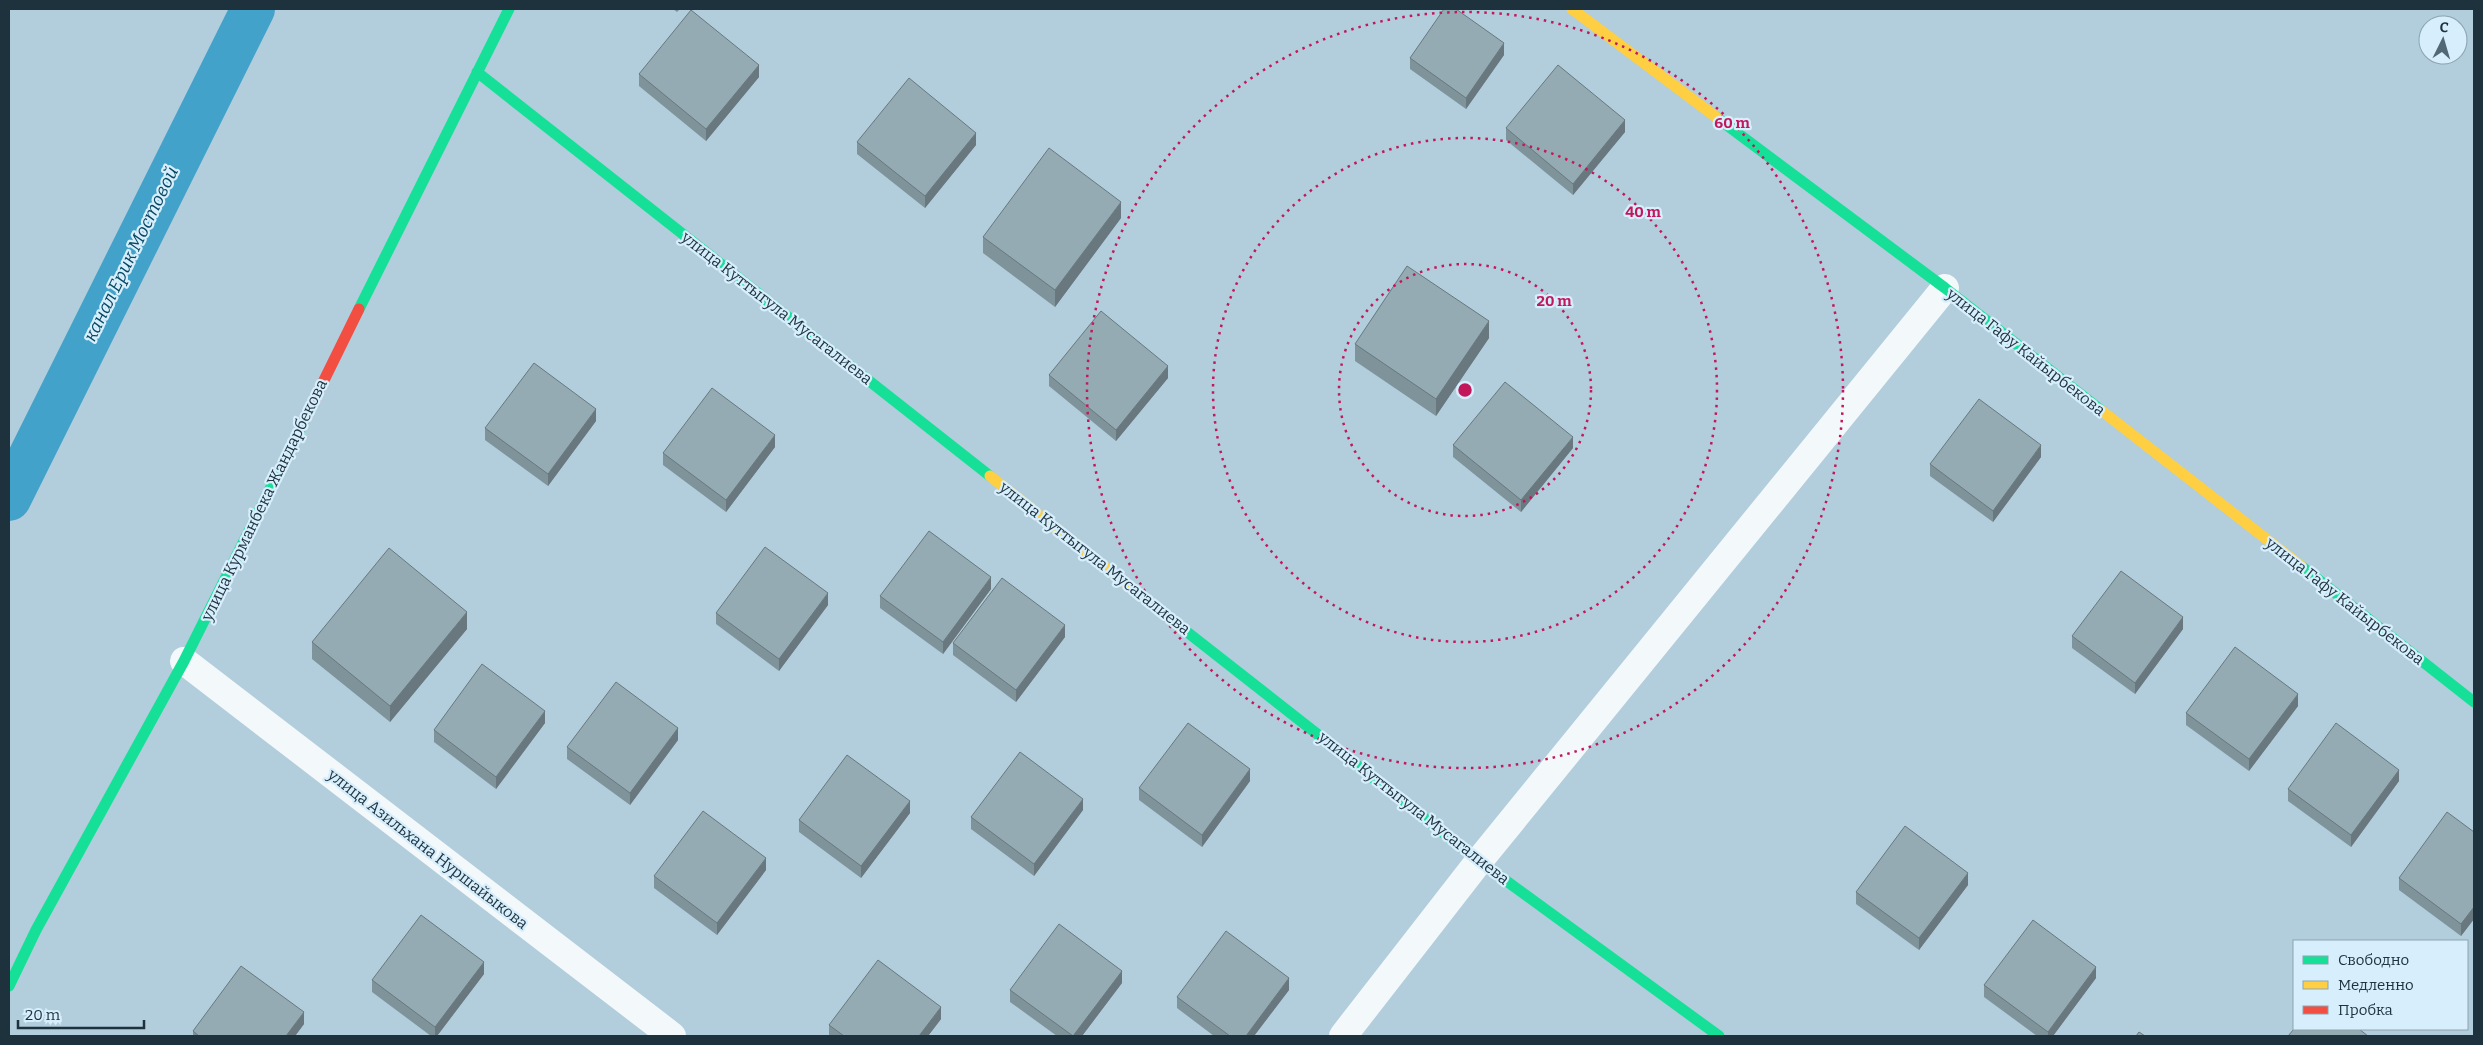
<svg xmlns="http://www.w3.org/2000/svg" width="2483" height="1045" viewBox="0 0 2483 1045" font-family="Bitter,serif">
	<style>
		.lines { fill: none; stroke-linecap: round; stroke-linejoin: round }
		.canal { stroke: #43a2c9; stroke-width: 44 }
		.street { stroke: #f3f8fa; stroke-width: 28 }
		.fast { stroke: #16e098; stroke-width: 11 }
		.slow { stroke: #ffcf43; stroke-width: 11 }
		.jam { stroke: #f24e42; stroke-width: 11 }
		.wall { fill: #7f939b }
		.shaded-wall { fill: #68787e }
		.building { fill: #94abb4; stroke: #68787e }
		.ring { fill: none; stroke: #c2185b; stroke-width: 2.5; stroke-dasharray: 2.5 5 }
		.labels { text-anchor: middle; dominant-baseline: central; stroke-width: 4.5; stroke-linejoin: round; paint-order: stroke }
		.street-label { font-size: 16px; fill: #1e323d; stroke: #d7effd }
		.water-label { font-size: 18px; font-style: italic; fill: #084761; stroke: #d7effd }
		.centre { fill: #c2185b; stroke: #d7effd; stroke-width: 2.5 }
		.ring-label { font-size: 15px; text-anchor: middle; font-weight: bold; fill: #c2185b; stroke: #d7effd; stroke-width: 4.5; stroke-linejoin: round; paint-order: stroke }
	</style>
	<rect width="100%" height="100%" fill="#b2cddc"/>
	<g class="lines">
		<!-- canal -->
		<path class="canal" d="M9,499L253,9"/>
		<!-- street -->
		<path class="street" d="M184,661L672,1036
			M1343,1036L1479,861L1945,288"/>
		<!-- fast -->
		<path class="fast" d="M477,72L990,476
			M1716,117L1945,288L2102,411
			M359,309L509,9
			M2301,566L2474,702
			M1182,628L1479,861L1719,1036
			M9,986L36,930L184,661L305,419"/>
		<!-- slow -->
		<path class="slow" d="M1572,9L1716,117
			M2102,411L2301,566
			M990,476L1182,628"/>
		<!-- jam -->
		<path class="jam" d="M305,419L359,309"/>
	</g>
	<!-- wall -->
	<path class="wall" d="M673,9H680L677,12Z
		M1504,55L1466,109L1410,69V58Z
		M639,74L759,77L706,141L639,86Z
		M1506,128L1625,132L1573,195L1506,140Z
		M857,142L976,145L925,208L857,154Z
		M1121,218L1055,307L983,253V237Z
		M1489,338L1436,416L1355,361V344Z
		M1049,375L1168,378L1116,441L1049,386Z
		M596,421L548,486L485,440V428Z
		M1453,445L1573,448L1521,512L1453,457Z
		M775,447L726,512L663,465V453Z
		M2041,457L1993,522L1930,476V464Z
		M991,589L943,654L880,608V596Z
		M828,605L779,671L716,624V613Z
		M467,629L390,722L312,659V642Z
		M2183,629L2135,694L2072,648V636Z
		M1065,637L1016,702L953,655V643Z
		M2298,706L2249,771L2186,725V713Z
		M545,723L496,789L434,742V730Z
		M678,740L630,805L567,759V747Z
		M1250,781L1202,847L1139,800V788Z
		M2399,781L2351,847L2288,801V789Z
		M1083,810L1034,876L971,829V817Z
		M910,813L861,878L799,832V820Z
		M2474,832V919L2461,936L2399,890V878Z
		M766,870L717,935L654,888V876Z
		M1968,885L1919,950L1856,904V892Z
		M484,974L437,1036H431L372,992V980Z
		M2096,978L2053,1036H2037L1984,997V985Z
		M1122,983L1082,1036H1057L1010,1002V990Z
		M1289,990L1254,1036H1214L1177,1008V997Z
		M941,1019L928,1036H829V1025Z
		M304,1024L295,1036H193V1031Z"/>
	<!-- shaded-wall -->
	<path class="shaded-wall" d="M1504,43V55L1466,109V98Z
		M759,65V77L706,141V129Z
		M1625,120V132L1573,195V184Z
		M976,133V145L925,208V196Z
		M1121,202V218L1055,307V290Z
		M1489,321V338L1436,416V399Z
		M1168,366V378L1116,441V430Z
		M596,409V421L548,486V474Z
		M775,435V447L726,512V500Z
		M1573,437V448L1521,512V500Z
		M2041,445V457L1993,522V511Z
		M991,577V589L943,654V642Z
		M828,593V605L779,671V659Z
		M467,612V629L390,722V706Z
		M2183,617V629L2135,694V683Z
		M1065,625V637L1016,702V690Z
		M2298,694V706L2249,771V759Z
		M545,711V723L496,789V777Z
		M678,728V740L630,805V793Z
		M1250,769V781L1202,847V835Z
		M2399,770V781L2351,847V835Z
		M1083,799V810L1034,876V864Z
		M910,801V813L861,878V866Z
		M766,858V870L717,935V923Z
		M1968,873V885L1919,950V938Z
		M2474,907V919L2461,936V924Z
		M484,962V974L437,1036H435V1027Z
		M2096,967V978L2053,1036H2048V1032Z
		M1122,971V983L1082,1036H1073Z
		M1289,978V990L1254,1036H1246Z
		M941,1007V1019L928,1036H919Z
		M304,1012V1024L295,1036H286Z"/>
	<!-- building -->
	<path class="building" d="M1444,9H1456L1504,43L1466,98L1410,58Z
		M691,10L759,65L706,129L639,74Z
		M1558,65L1625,120L1573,184L1506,128Z
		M909,78L976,133L925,196L857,142Z
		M1049,148L1121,202L1055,290L983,237Z
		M1407,266L1489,321L1436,399L1355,344Z
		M1101,311L1168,366L1116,430L1049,375Z
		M534,363L596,409L548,474L485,428Z
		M1505,382L1573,437L1521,500L1453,445Z
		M712,388L775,435L726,500L663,453Z
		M1979,399L2041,445L1993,511L1930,464Z
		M929,531L991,577L943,642L880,596Z
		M765,547L828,593L779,659L716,613Z
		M389,548L467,612L390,706L312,642Z
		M2121,571L2183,617L2135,683L2072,636Z
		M1002,578L1065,625L1016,690L953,643Z
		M2235,647L2298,694L2249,759L2186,713Z
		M482,664L545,711L496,777L434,730Z
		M616,682L678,728L630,793L567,747Z
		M1188,723L1250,769L1202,835L1139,788Z
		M2336,723L2399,770L2351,835L2288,789Z
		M1020,752L1083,799L1034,864L971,817Z
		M847,755L910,801L861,866L799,820Z
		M703,811L766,858L717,923L654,876Z
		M2447,812L2474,832V907L2461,924L2399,878Z
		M1905,826L1968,873L1919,938L1856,892Z
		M421,915L484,962L435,1027L372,980Z
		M2033,920L2096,967L2048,1032L1984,985Z
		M1059,924L1122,971L1073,1036L1010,990Z
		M1226,931L1289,978L1246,1036H1230L1177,997Z
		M878,960L941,1007L919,1036H844L829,1025Z
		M241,966L304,1012L286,1036H199L193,1031Z
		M2294,1029H2359L2368,1036H2288Z
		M2139,1032L2145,1036H2136Z"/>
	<!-- distance rings -->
	<g class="ring">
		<circle cx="1465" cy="390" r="126"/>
		<circle cx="1465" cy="390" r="252"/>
		<circle cx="1465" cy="390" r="378"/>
	</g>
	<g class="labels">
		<!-- street labels -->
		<g class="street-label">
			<text transform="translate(777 308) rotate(38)">улица Куттыгула Мусагалиева</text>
			<text transform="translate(2026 352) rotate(38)">улица Гафу Кайырбекова</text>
			<text transform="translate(264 500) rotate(-64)">улица Курманбека Жандарбекова</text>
			<text transform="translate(1095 558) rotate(38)">улица Куттыгула Мусагалиева</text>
			<text transform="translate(2345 601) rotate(38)">улица Гафу Кайырбекова</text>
			<text transform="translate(1414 808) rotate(38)">улица Куттыгула Мусагалиева</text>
			<text transform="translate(428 849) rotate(38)">улица Азильхана Нуршайыкова</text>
		</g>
		<!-- water labels -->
		<g class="water-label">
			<text transform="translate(131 254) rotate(-64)">канал Ерик Мостовой</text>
		</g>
	</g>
	<circle cx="1465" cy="390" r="8" class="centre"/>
	<g class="ring-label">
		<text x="1732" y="128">60 m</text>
		<text x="1643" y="217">40 m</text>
		<text x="1554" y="306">20 m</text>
	</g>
	<!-- border -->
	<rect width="2483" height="1045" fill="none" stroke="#1e323d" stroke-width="20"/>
	<!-- legend -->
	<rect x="2293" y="940" width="175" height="90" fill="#d7effd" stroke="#8da3b0"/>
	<rect x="2303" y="956" width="25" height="8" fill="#16e098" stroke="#8da3b0"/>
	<text x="2338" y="965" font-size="15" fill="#1e323d">Свободно</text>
	<rect x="2303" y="981" width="25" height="8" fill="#ffcf43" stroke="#8da3b0"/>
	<text x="2338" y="990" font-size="15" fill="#1e323d">Медленно</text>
	<rect x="2303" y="1006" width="25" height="8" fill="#f24e42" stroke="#8da3b0"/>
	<text x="2338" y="1015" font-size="15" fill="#1e323d">Пробка</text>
	<!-- north arrow -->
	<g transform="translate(2443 40) rotate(5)"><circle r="24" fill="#d7effd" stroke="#8da3b0"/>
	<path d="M0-4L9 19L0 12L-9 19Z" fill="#526875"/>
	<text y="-8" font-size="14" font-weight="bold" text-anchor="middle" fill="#1e323d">С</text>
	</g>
	<!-- scale -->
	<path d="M18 1020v8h126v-8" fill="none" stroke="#1e323d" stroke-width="2.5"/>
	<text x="25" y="1020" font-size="15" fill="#1e323d" stroke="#d7effd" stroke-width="4" paint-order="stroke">20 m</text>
</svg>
